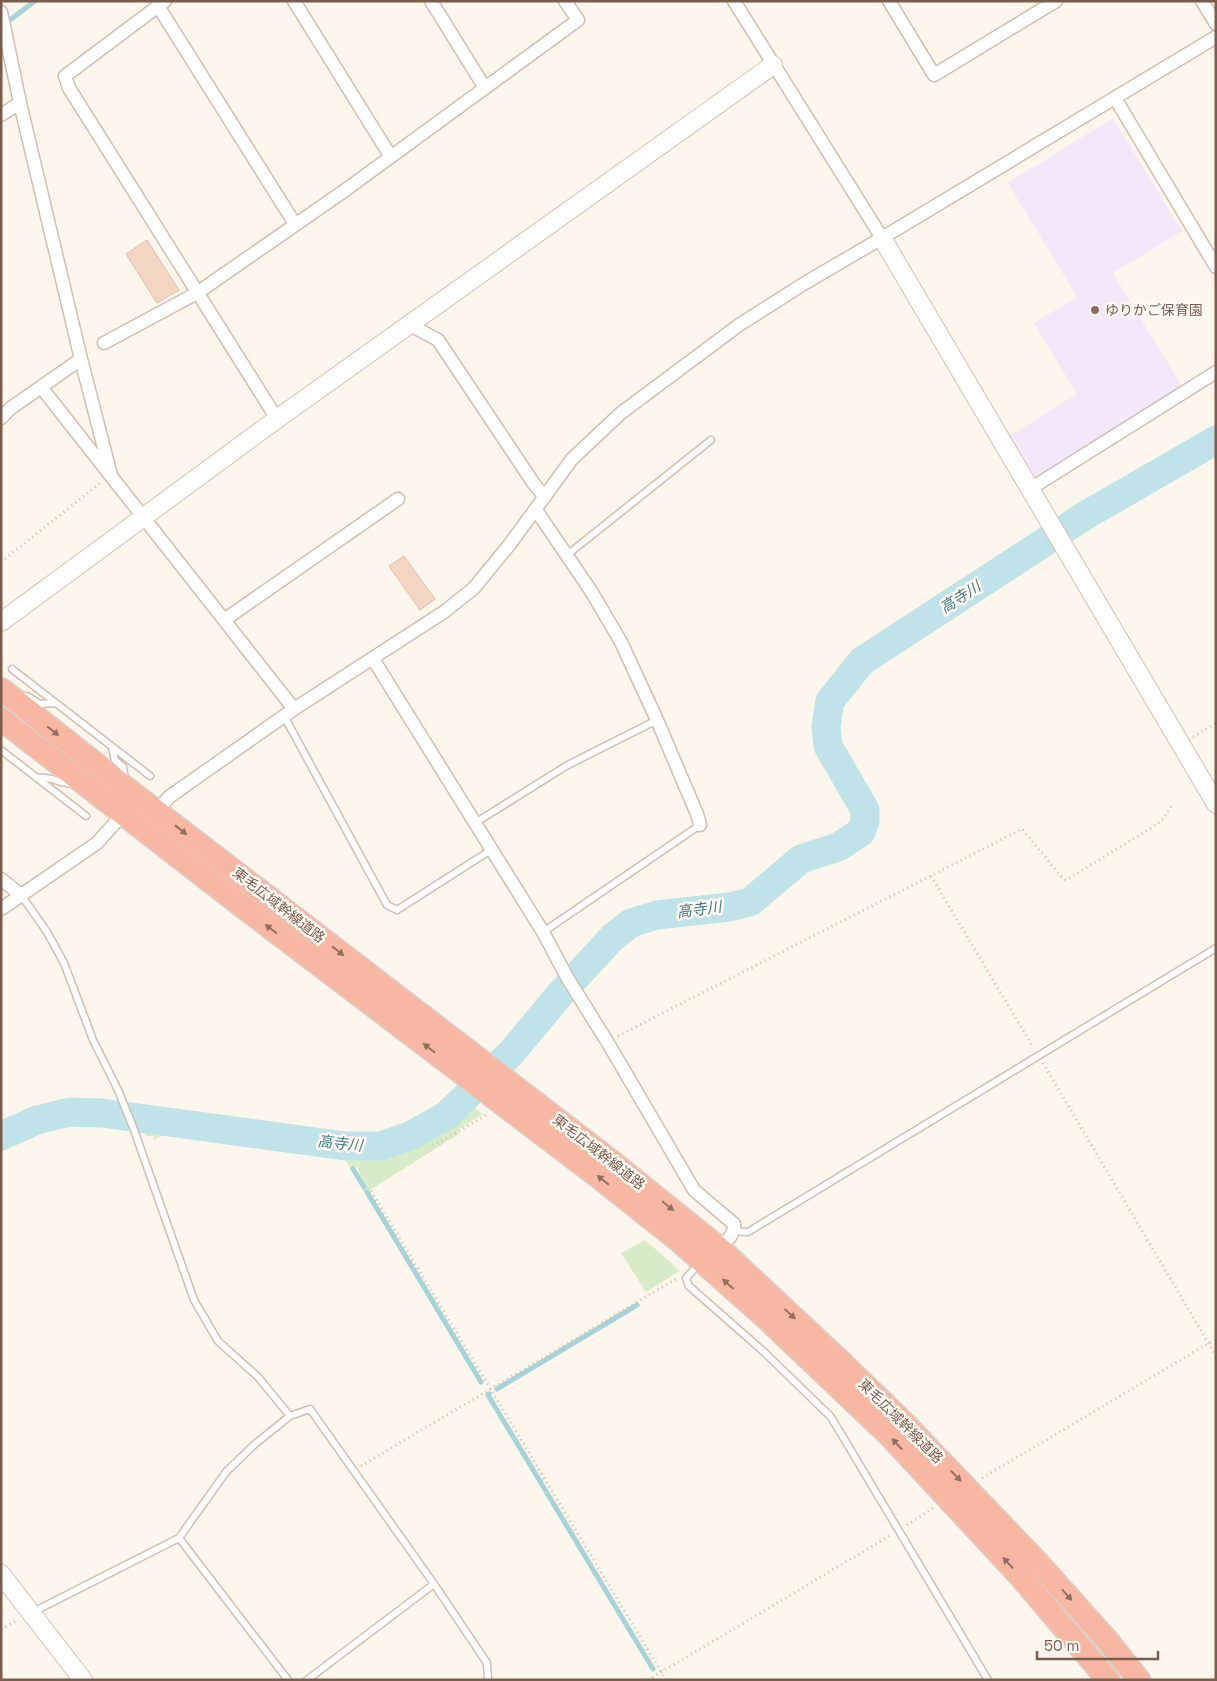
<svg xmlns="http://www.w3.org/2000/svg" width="1217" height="1681" viewBox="0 0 1217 1681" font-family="'Space Grotesk','Noto Sans JP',sans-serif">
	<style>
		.education { fill: #f3e8fa }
		.green { fill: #d8ecc9 }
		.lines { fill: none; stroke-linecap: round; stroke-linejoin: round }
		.stream { stroke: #a5d3da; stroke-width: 5 }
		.river { stroke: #bfe3e8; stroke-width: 29 }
		.building { fill: #f3d5c3; stroke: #e6bba3 }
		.lane-casing { stroke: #d1beb0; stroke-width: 9 }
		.street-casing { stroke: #d1beb0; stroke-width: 15 }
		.secondary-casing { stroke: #d6c0b0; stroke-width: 20 }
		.highway-casing { stroke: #dad1cd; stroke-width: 25 }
		.path { stroke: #d9b8a5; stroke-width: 3; stroke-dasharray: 1 4; stroke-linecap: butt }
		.lane { stroke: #fff; stroke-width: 6 }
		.street { stroke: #fff; stroke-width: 12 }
		.secondary { stroke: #fff; stroke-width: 18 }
		.highway { stroke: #f7b7a3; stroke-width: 22 }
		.oneway { fill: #936e5e }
		.education-dot { fill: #8d6e63; stroke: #fffaf3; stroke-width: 2 }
		.labels { text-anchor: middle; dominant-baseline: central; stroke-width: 5; stroke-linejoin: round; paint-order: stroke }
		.education-label { font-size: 14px; fill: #785e54; stroke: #fffaf3; text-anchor: start }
		.street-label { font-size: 14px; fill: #7a5c4d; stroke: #fffaf3 }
		.water-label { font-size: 15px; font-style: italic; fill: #437c86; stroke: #fffaf3 }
	</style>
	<rect width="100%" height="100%" fill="#fdf6ec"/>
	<!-- education -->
	<path class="education" d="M1113,118L1182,231L1113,273L1183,388L1034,479L1009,436L1077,394L1034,323L1077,297L1008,183Z"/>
	<!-- green -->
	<path class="green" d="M469,1104L483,1114L457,1130L459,1134L365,1193L362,1189L365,1186L357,1167L351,1170L344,1157L162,1135L154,1140V1136H146L144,1128L348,1152C361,1153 375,1155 388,1152C402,1148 443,1128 455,1118C460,1114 464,1109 469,1104Z
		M645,1240L680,1271L646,1292L621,1253Z"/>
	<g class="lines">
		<!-- stream -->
		<path class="stream" d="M6,23L35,1
			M353,1169L364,1187
			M367,1192L481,1382
			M497,1389L637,1305
			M489,1394L488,1395L653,1669"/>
		<!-- river -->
		<path class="river" d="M1,1136L37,1120L70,1112L102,1113L345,1146H381L410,1136L447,1115L512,1052L561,993L613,937L631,923L657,915L730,907L750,902L801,859L838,847L861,832L865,821V810L828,746L826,727L830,701L862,661L1086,515L1216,440"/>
	</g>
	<!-- building -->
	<path class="building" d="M147,240L179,290L157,303L126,254Z
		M404,556L435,599L420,610L389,566Z"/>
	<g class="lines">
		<defs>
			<path id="lane" d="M567,555L711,440
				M12,669L150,776
				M22,697L27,696L40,704L55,703
				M284,716L387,905L397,910L491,850
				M112,748L115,760L123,767L125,780
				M1,750L86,816
				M37,778C53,776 59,784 74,784
				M475,823L566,766L657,720
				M21,895L47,932L64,963L93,1040L118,1090L133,1127L194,1300L218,1341L258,1377L290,1416
				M543,932L700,825
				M735,1230L743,1232H748L1216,948
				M699,1264L686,1278L689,1286L763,1351L831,1417L988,1680
				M179,1538L288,1680
				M33,1612L179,1538L226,1472L255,1444L290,1416L310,1409L434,1584L487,1663L488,1680
				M307,1680L434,1584"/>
			<path id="street" d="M165,1L65,76L69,88L277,419
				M294,1L391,157
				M431,1L485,88
				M734,1L882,238
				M889,1L934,75L1056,1
				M1202,1L1216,24
				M158,6L295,224
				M1,12L20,103L81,359L111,475
				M1115,98L1216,267
				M1,115L20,103
				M410,325L438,340L534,484L545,497
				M104,343L197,293L344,191L578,20L565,1
				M41,387L294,709
				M1,418L11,408L81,359
				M1030,489L1216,372
				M536,510L591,591L621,642L657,720L697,814L700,825
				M224,620L398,499
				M373,659L543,932L568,979L608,1043L694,1190L734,1224C735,1235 726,1241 719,1248
				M157,811L169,797L294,709L444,612L474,588L510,544L572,459L621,413L739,325L805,283L882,238L1216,37
				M1,879L21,895
				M1,909L97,843L123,814"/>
			<path id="secondary" d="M882,238L1216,804
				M1,622L277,419L773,65
				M1,1574L83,1680"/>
			<path id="highway" d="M1,689L126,788L611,1161L719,1248L842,1363L905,1424L1039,1564L1107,1640L1139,1680
				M1,719L246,909L600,1178L678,1240L766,1318L890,1436L1020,1576L1108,1680"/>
		</defs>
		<!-- lane casing -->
		<use href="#lane" class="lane-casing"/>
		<!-- street casing -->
		<use href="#street" class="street-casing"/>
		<!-- secondary casing -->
		<use href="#secondary" class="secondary-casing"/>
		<!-- highway casing -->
		<use href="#highway" class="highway-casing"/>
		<!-- path -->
		<path class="path" d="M1,562L100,483
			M1193,737L1216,723
			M931,876L1033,1047
			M618,1036L1022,829L1060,875L1066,880L1153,827L1164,818L1172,804
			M1043,1063L1216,1356
			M433,1146L488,1114
			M371,1191L666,1680
			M361,1466L676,1279
			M982,1478L1216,1339
			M907,1525L933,1508
			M1,1629L16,1621
			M648,1680L891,1535"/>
		<!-- lane -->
		<use href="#lane" class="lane"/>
		<!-- street -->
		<use href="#street" class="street"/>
		<!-- secondary -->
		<use href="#secondary" class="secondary"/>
		<!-- highway -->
		<use href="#highway" class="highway"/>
	</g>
	<!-- one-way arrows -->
	<defs><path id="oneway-solid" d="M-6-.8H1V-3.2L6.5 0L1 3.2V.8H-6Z" transform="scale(1.25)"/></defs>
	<g class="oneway">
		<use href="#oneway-solid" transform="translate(53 731) rotate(38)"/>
		<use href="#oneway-solid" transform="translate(181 830) rotate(38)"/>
		<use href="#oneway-solid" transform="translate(271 929) rotate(-143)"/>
		<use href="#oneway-solid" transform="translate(338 951) rotate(38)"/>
		<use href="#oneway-solid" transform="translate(429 1048) rotate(-143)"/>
		<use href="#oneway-solid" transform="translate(603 1180) rotate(-141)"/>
		<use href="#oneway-solid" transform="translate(668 1206) rotate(39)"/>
		<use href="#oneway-solid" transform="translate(728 1284) rotate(-138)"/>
		<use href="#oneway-solid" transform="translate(790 1314) rotate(43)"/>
		<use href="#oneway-solid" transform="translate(897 1444) rotate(-133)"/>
		<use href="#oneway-solid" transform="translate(956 1476) rotate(46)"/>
		<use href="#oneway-solid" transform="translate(1008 1563) rotate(-133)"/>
		<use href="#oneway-solid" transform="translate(1067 1595) rotate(48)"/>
	</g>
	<!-- markers -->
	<circle class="education-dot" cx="1095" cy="310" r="5"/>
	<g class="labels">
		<!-- education labels -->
		<g class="education-label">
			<text x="1105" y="310">ゆりかご保育園</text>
		</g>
		<!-- street labels -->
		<g class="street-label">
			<text transform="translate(279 905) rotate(38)">東毛広域幹線道路</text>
			<text transform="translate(599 1152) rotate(38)">東毛広域幹線道路</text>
			<text transform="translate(901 1421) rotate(45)">東毛広域幹線道路</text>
		</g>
		<!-- water labels -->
		<g class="water-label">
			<text transform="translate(960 597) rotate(-33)">高寺川</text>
			<text transform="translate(699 909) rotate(-8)">高寺川</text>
			<text transform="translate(340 1143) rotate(6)">高寺川</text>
		</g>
	</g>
	<!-- border -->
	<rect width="1217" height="1681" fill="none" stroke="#7a5c4d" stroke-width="5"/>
	<!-- scale -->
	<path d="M1037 1651v8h121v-8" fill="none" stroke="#7a5c4d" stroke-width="2.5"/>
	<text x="1044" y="1651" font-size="15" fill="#7a5c4d" stroke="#fffaf3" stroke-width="4" paint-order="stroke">50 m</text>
</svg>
